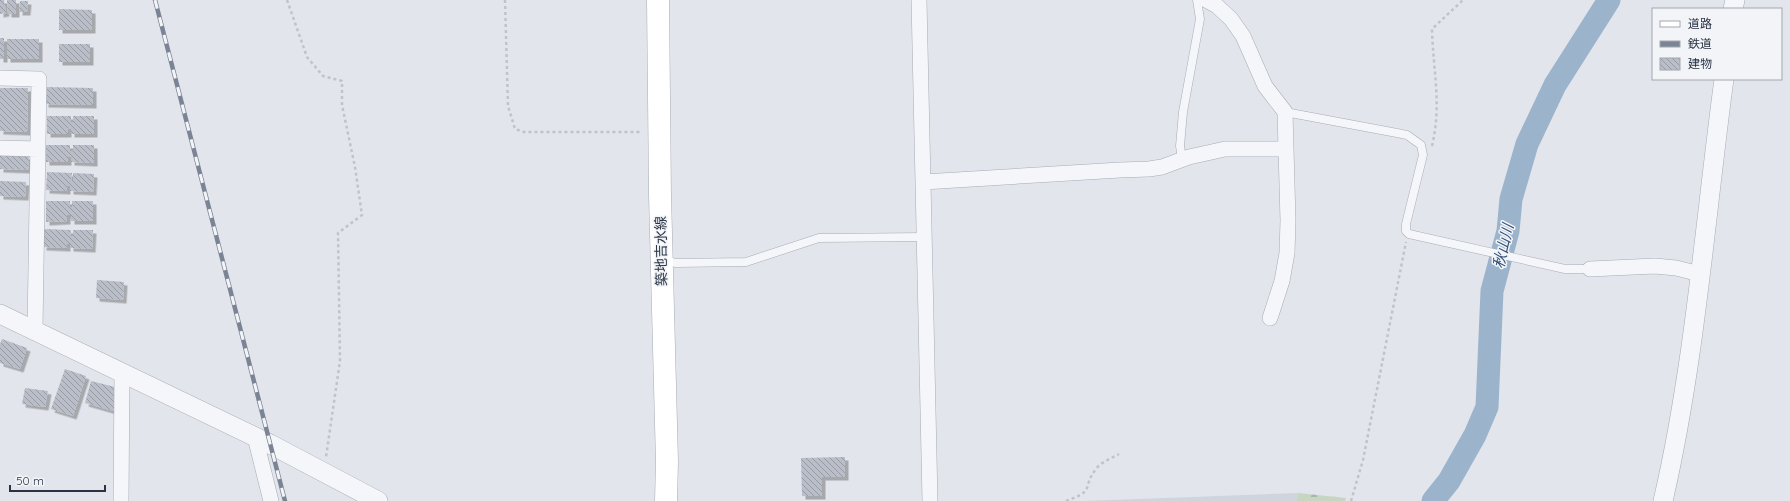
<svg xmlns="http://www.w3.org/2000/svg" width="1790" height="501" viewBox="0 0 1790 501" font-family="Quicksand,'Noto Sans JP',sans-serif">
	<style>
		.built { fill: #d0d4dd }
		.forest { fill: url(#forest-firs) }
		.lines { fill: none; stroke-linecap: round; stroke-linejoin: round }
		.river { stroke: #9cb3cc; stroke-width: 23 }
		.building { fill: url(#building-back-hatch); filter: url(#shadow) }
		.service-casing { stroke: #a7acb5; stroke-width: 9 }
		.minor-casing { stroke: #a7acb5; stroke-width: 16 }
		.tertiary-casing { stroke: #a7acb5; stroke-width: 20 }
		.secondary-casing { stroke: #a7acb5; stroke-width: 23 }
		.path { stroke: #c0c3ca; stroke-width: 2.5; stroke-dasharray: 3 3; stroke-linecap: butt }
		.service { stroke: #f5f6f9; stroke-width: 8 }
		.minor { stroke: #f5f6f9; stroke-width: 15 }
		.tertiary { stroke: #f5f6f9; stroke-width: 19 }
		.secondary { stroke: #fff; stroke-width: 22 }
		.rail-casing { stroke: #7b8495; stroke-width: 4.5 }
		.rail { stroke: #f2f4f8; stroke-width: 3; stroke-dasharray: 9; stroke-linecap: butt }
		.labels { text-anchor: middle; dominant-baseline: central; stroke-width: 3; stroke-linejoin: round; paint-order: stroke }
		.street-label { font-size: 14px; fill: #293343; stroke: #f2f4f8 }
		.water-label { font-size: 15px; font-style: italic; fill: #325179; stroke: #f2f4f8 }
	</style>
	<defs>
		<pattern id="forest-firs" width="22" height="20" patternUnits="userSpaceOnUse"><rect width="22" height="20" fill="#c7d5c3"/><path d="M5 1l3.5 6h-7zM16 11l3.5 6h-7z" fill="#abb7a9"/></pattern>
		<pattern id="building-back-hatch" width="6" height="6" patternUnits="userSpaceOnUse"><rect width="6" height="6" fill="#b9bec8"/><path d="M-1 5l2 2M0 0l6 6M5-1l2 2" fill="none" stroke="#969ba4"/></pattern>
		<filter id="shadow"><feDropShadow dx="3.5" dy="3.5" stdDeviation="0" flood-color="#0004"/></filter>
	</defs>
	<rect width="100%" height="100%" fill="#e2e5eb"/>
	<!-- built -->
	<path class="built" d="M1298,493L1296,501H1085Z"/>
	<!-- forest -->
	<path class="forest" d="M1298,493L1346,498L1345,501H1296Z"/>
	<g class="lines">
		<!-- river -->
		<path class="river" d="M1433,501L1449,481L1475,435L1487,407L1492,291L1508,231L1511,199L1527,144L1555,85L1609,0"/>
	</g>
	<!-- building -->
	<path class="building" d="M0,0H4L6,13L0,14Z
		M7,0H16V14H8Z
		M20,1H28L27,12H19Z
		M59,9L92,10V30H59Z
		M0,38H4V59H0Z
		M7,39H39V59H7Z
		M59,44H90V62H59Z
		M46,87L93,88V105L45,104Z
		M0,88H28L27,132L0,131Z
		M47,116H71V122H73V116H94V134H71V129L68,128V134H47Z
		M46,145H70V151H73V145H94V163L71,162V157L68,156V162H46Z
		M0,155L29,156L28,170L0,169Z
		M47,172L72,173L71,180H73V173L94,174L93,192L70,191V186H67V191L46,190Z
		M0,181L26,182L25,197L0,196Z
		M46,201H70V207H72V201H93V221H71V215H67V221L46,222Z
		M44,229L71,230L70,236H73V230H93L92,249L70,248V244H67V248L43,247Z
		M97,280L124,282L123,300L96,298Z
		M2,339L27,348L20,369L0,363V344Z
		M65,369L86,376L73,416L51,409Z
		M91,381L119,388L113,411L85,403Z
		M25,388L48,391L45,407L22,404Z
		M845,457V477H822V496H802L801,458Z"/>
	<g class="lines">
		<defs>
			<path id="service" d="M1285,112L1397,133L1407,135L1421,145L1423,155L1406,224V231L1409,234L1565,269H1590
				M1182,159L1180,146L1183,112L1200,19L1197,0
				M662,260L676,263L746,262L819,238L924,237"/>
			<path id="minor" d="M919,0L930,501
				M1206,0L1217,6L1231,19L1243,36L1265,86L1285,112L1288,221L1287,253L1282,281L1270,318
				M0,78L39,79L35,330
				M0,148L38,149
				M923,182L1120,170L1149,169L1162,167L1189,157L1225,149H1286
				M1590,269L1655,266L1676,268L1700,274
				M255,437L271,501
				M121,501L122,372"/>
			<path id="tertiary" d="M1733,9L1735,0
				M0,314L270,444L378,501
				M1663,501C1695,363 1705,220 1724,79"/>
			<path id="secondary" d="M658,0L660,195L667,462L666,501"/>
		</defs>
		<!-- service casing -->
		<use href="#service" class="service-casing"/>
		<!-- minor casing -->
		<use href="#minor" class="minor-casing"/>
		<!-- tertiary casing -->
		<use href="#tertiary" class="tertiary-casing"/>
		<!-- secondary casing -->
		<use href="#secondary" class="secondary-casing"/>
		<!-- path -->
		<path class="path" d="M287,0L307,57L323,76L342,81V105L355,167L362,215L338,233L340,361L326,457
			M505,0L508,106L515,129L524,132H642
			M1432,146C1442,104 1433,71 1432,29L1463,0
			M1066,501C1097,490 1081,488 1096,469C1101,462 1112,458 1119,454
			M1351,501L1363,460L1406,242"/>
		<!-- service -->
		<use href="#service" class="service"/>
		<!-- minor -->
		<use href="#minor" class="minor"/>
		<!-- tertiary -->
		<use href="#tertiary" class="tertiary"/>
		<!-- secondary -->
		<use href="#secondary" class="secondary"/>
		<defs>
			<path id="rail" d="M155,0L285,501"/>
		</defs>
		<!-- rail casing -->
		<use href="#rail" class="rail-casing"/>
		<!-- rail -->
		<use href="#rail" class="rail"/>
	</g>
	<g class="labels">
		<!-- street labels -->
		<g class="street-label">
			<text transform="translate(661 251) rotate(-91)">築地吉水線</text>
		</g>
		<!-- water labels -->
		<g class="water-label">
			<text transform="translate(1503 246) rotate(-77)">秋山川</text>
		</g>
	</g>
	<!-- legend -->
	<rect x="1652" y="8" width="130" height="72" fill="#f2f4f8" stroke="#a2a7b0"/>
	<rect x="1660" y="21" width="20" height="6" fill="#ffffff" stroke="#a2a7b0"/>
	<text x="1688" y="28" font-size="12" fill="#293343">道路</text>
	<rect x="1660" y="41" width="20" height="6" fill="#7b8495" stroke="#a2a7b0"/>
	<text x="1688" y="48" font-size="12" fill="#293343">鉄道</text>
	<rect x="1660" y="58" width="20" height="12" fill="url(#building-back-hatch)" stroke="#a2a7b0"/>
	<text x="1688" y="68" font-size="12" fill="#293343">建物</text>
	<!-- scale -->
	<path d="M10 485v6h95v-6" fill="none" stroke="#293343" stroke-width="2"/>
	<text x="16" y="485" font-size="12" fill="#293343" stroke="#f2f4f8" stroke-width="3" paint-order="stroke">50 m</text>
</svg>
